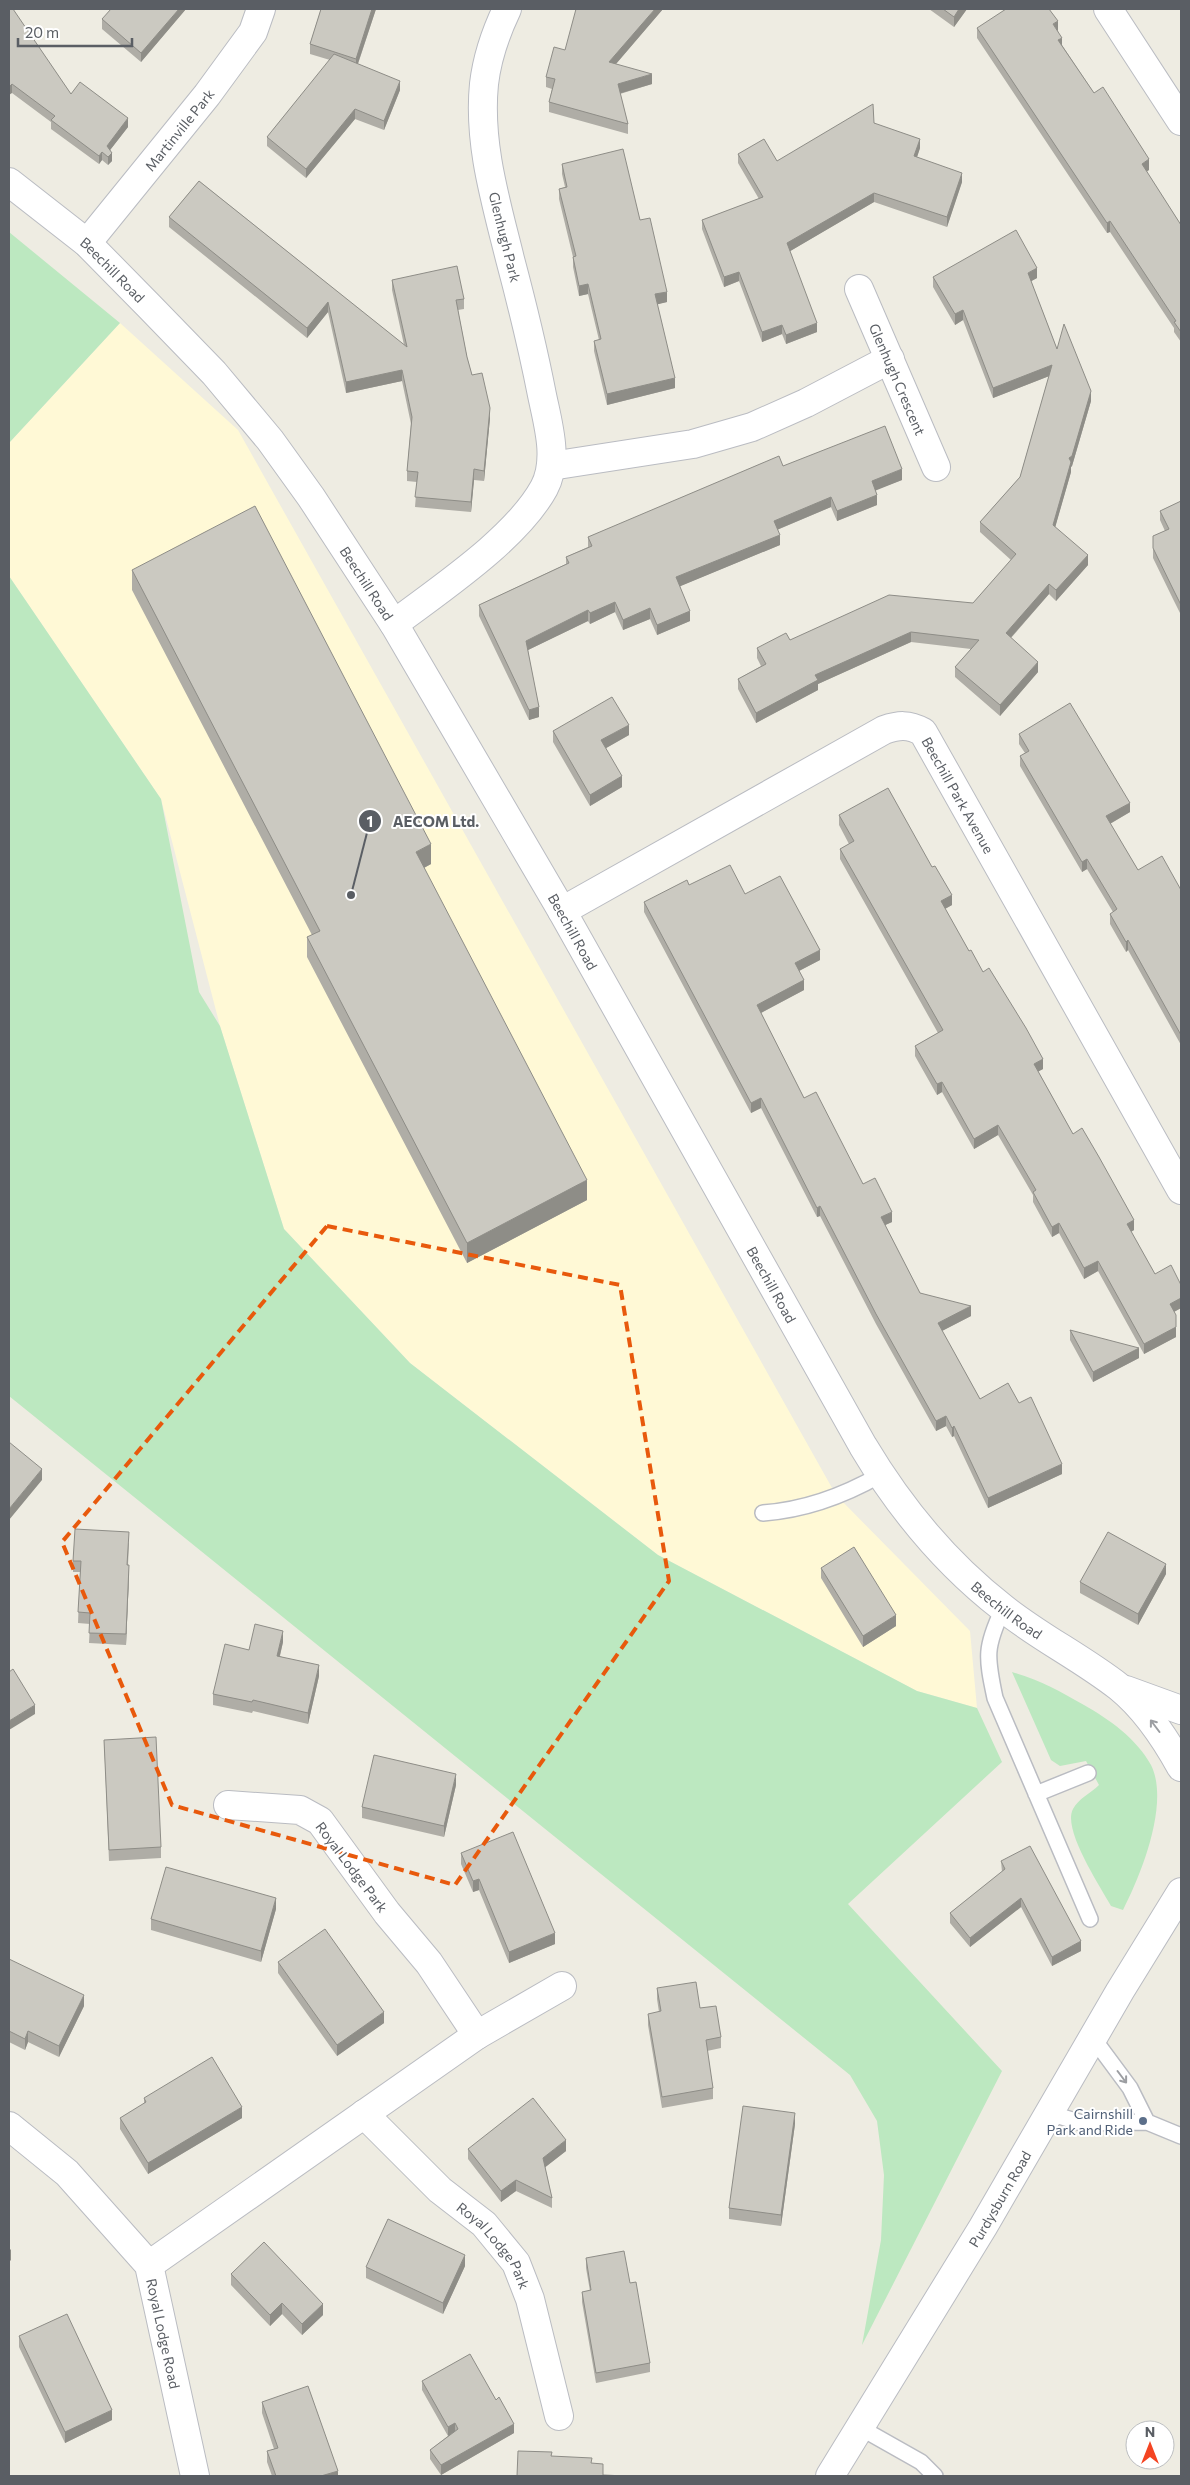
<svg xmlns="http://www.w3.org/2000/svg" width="1190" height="2485" viewBox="0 0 1190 2485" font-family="Commissioner,sans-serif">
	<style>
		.commercial { fill: #fff9d6 }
		.green { fill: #bce8c0 }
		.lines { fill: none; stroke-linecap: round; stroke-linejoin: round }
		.service-casing { stroke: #babcc2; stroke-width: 18 }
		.minor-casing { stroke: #babcc2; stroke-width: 30 }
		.tertiary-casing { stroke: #babcc2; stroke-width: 30 }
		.service { stroke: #fff; stroke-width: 15 }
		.minor { stroke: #fff; stroke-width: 28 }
		.tertiary { stroke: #fff; stroke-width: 28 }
		.wall { fill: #afada6 }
		.shaded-wall { fill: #8e8d87 }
		.building { fill: #cbc9c1; stroke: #8e8d87 }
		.oneway { stroke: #9c9ea2 }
		.marked { fill: none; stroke: #e8590c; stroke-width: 4; stroke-dasharray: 10 6; stroke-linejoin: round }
		.service-dot { fill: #5c6f8a; stroke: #fff; stroke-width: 2 }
		.labels { text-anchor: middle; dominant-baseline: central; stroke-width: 4; stroke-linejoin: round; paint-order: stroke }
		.street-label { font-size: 14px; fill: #5a5e64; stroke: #fff }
		.service-label { font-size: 14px; fill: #4e5e75; stroke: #fff; text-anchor: end }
		.leader { fill: none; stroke: #5a5e64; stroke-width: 2 }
		.callout-dot { fill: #5a5e64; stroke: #fff; stroke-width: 2 }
		.mark-label { font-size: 15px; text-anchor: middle; font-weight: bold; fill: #fff }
		.callout-label { font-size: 15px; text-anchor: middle; font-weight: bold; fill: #5a5e64; stroke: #fff; stroke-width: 4; stroke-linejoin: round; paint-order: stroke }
	</style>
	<rect width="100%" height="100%" fill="#eeece2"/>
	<!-- commercial -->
	<path class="commercial" d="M120,323L238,430L836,1495L970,1631L977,1708L917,1691L658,1555L410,1363L284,1229L220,1026L161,799L9,576V443Z"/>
	<!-- green -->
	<path class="green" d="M9,232L120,323L9,443Z
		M9,576L161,799L199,992L220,1026L284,1229L410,1363L658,1555L917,1691L977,1708L1002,1762L848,1904L1002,2071L862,2345L881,2240L884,2175L877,2121L850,2075L9,1396Z
		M1012,1672C1040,1680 1058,1690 1084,1705C1109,1719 1137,1739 1151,1765C1170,1803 1141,1875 1123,1910L1111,1906C1100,1886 1062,1829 1073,1809C1078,1799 1091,1793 1099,1785L1086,1761L1060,1766L1051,1760Z"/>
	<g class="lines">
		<defs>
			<path id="service" d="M763,1513C804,1510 845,1495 880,1475
				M1003,1609C985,1647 986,1656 995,1698L1090,1919
				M1036,1794L1088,1773
				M1093,2038L1130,2088L1147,2122
				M1049,2113L1082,2123L1147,2122L1181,2136
				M859,2427L921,2462L935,2476"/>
			<g id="minor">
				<path d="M1108,9L1181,121"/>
				<path id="s1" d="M87,243L207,95L253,32L261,9"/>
				<path id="s2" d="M859,289L936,467"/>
				<path d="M551,466L693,444L752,427L806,403L890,359"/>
				<path d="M394,624C440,589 516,539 544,488C559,460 548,424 542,395C533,349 522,304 510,259C496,202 478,144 484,84C487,58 496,32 507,9"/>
				<path id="s3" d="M562,911L884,730C899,725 908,724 923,732L1181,1190"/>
				<path d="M477,2035L562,1986"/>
				<path id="s4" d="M364,2114L440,2190L484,2224L516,2263L530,2299L559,2416"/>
				<path id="s5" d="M9,2126L67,2173L149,2265L195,2476"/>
				<path d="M149,2265L477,2035L429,1963L387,1913L320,1821L300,1810L228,1805"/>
			</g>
			<g id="tertiary">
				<path id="s6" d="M9,182L87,243L149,306L214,373L270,440L311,497L394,624L562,911L863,1446C900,1508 945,1563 1003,1608C1039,1637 1082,1658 1119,1687C1145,1708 1165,1738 1181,1767"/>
				<path d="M1126,1690L1181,1710"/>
				<path id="s7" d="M830,2476L983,2227L1120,1991L1181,1892"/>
			</g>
		</defs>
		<!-- service casing -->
		<use href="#service" class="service-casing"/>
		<!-- minor casing -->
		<use href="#minor" class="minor-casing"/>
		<!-- tertiary casing -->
		<use href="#tertiary" class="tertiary-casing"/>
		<!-- service -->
		<use href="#service" class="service"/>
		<!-- minor -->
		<use href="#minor" class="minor"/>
		<!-- tertiary -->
		<use href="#tertiary" class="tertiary"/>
	</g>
	<!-- wall -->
	<path class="wall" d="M9,9L71,94L128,127L110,150L112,161L108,165L102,160L99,164L51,129V122L12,93Z
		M186,9L141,62L102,29V19Z
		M321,9H376L358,64L400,90L384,130L355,119L306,178L267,146V137L330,60L310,54V44Z
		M663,9L616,64L652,84L620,94L628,124V134L549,112V102L552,89L546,87V77L565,50Z
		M929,9H967L954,27Z
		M977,28L1058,31L1062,45L1094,93L1149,170L1146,171L1181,225V342L1174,332V328L1110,232L1107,233L977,38Z
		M874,123L920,148L917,157L962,182L947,227L874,202L790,251L817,332L786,344L782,334L762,342L739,281L724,287L702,229V220L759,199L738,163V154L777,161Z
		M562,164L640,220L667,302L657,304L675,388L607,405L594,351V341L599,340L588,294L579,296L573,267V257L559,199V189L565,187L562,174Z
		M199,181L404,345L392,290V280L464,299V309L458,310L467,357L472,375L490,418L484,481L474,480L471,512L415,507L417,482L407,481V471L411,424L402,381L346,393L328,312L307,338L169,227V217Z
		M933,277L1037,278L1031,281L1057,349L1091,401L1072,466L1071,467V472L1055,527L1088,565L1056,601L1049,594L1011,638L1038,672L1000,716L955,677V667L971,649L911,642L818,684V690L756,723L738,689V679L761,666L757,658V648L790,640L973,603L1011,560L980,532V522L1020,477L1049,376L993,398L963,320L955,325L933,287Z
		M783,466L902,480L875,490L877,505L837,521L831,507L777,530L780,545L680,586L690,621L657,635L650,619L623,630L615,612L590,624L588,621L528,650L539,717L529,720L479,616V605L566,564V557L588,547V537Z
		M1181,501V615L1173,599L1153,558V536L1165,531L1160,520V511Z
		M132,570L431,864L424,868L587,1200L467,1263L307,957V937L312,935L132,590Z
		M553,731L629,735L606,748L622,787L590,806L553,742Z
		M1019,734L1130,812L1110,824L1138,870L1181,890V1045L1128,950L1126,952L1110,924V914L1113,912L1087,869L1082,872L1020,766V756L1025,753L1019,744Z
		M839,815L952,905L945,909L969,951L983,972L1043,1069L1038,1071L1073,1134L1134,1230L1131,1232L1155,1274L1181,1285V1308L1174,1312L1176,1337L1144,1354L1098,1271L1084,1279L1059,1233L1052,1237L1033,1202V1195L998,1135L974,1149L942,1092L937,1095L915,1056V1046L938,1033L840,859V849L849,844L839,825Z
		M689,885L745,894L820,960L799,971L804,990L761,1013L804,1098L863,1184L892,1222L885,1225L920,1293L971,1316L942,1331L980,1399L1019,1403L1062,1474L988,1508L954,1436L952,1437L946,1426L936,1431L876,1324L820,1216L817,1217L761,1108L751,1113L644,912V902Z
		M1070,1330L1139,1358L1093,1382L1070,1340Z
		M129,1543L128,1565L129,1576L126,1645L89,1643L90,1624L78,1623L80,1572H73V1561Z
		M821,1568L896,1626L863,1647L821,1578Z
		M1166,1574L1138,1625L1080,1593V1582Z
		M283,1642L280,1656L319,1676L308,1724L253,1711L252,1713L213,1705V1694L249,1650Z
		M104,1740L161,1847V1858L109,1861Z
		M456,1785L444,1837L362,1818V1807Z
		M461,1853L555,1944L509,1963L479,1890L473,1892L461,1864Z
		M1001,1861L1081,1951L1052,1966L1021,1907L970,1947L950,1923V1913L1002,1872Z
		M276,1909L261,1962L151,1930V1919Z
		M9,1959L84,2006L59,2057L28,2042L25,2050L9,2042Z
		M278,1962L384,2023L337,2056L278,1973Z
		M657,1988L700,2008L721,2037V2048L707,2051L713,2088V2099L662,2108L648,2025V2014L659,2012L657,1999Z
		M144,2098L242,2118L148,2174L120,2129V2118L144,2104Z
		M795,2124L781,2226L729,2219V2208Z
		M468,2149L566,2151L545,2167L552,2198V2208L516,2191L501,2202L468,2159Z
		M586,2258L650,2363V2372L596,2383L582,2302V2292L590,2291L586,2268Z
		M465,2266L443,2314L366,2278V2267Z
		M231,2274L323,2315L302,2335L282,2314L270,2326L231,2285Z
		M19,2336L112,2420L65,2443L19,2347Z
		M422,2381L514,2433L441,2475L430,2459V2450L448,2436L422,2390Z
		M262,2402L338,2476H272L267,2462V2451L274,2449L262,2413Z"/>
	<!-- shaded-wall -->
	<path class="shaded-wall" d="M179,9H186L141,62V53Z
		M372,9H376L356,69V59Z
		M655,9H663L609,72V62Z
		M959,9H967L954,27V17Z
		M1058,21V32L1053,24Z
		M1062,38V48L1058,40Z
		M652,74V84L618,94V84Z
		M400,81V90L384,130V121Z
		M12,84V93L9,95V87Z
		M355,109V119L306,178V169Z
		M128,118V127L107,154V146Z
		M920,139V148L914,166V156Z
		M102,152V160L99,164V156Z
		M112,153V161L108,165V157Z
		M1149,159V170L1142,175V164Z
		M962,173V182L947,227V217Z
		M874,193V202L787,253V243Z
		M1110,221V232L1107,233V223Z
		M1037,268V278L1028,283V273Z
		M739,272V281L724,287V277Z
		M588,284V294L579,296V286Z
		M667,292V302L655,305V294Z
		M328,302V312L307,338V328Z
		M963,310V320L955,325V314Z
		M817,323V332L786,344V335Z
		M782,325V334L762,342V332Z
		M1052,365V375L993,398V388Z
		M402,370V381L346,393V382Z
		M675,378V388L607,405V394Z
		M1091,391V401L1072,466L1071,467V472L1053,535V525L1069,458Z
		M490,408V418L484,481V471Z
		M474,469V480L471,512V502Z
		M902,469V480L872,492V481Z
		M877,495V505L837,521V511Z
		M831,497V507L774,531V521Z
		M780,535V545L676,588V577Z
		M1088,555V565L1056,601V590Z
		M1049,584V594L1006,643V633Z
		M615,602V612L590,624V613Z
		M650,608V619L623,630V620Z
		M588,610V621L526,651V641Z
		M690,611V621L657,635V625Z
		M911,632V642L818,684V690L756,723V713L815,675Z
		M1038,662V672L1000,716V705Z
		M539,707V717L529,720V710Z
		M629,725V735L601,751V740Z
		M622,776V787L590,806V795Z
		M1130,803V812L1106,826V816Z
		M431,844V864L416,872V852Z
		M1087,859V869L1082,872V862Z
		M952,895V905L941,911V901Z
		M1128,940V950L1126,952V942Z
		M820,950V960L795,973V963Z
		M804,980V990L757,1015V1005Z
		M1043,1059V1069L1034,1074V1064Z
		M942,1082V1092L937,1095V1084Z
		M761,1098V1108L751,1113V1103Z
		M998,1125V1135L974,1149V1139Z
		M587,1180V1200L467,1263V1243Z
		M820,1206V1216L817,1217V1208Z
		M892,1212V1222L881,1227V1217Z
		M1134,1220V1230L1127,1234V1224Z
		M1059,1223V1233L1052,1237V1227Z
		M1098,1261V1271L1084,1279V1268Z
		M1181,1298V1308L1170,1314V1304Z
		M971,1306V1316L938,1333V1323Z
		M1176,1327V1337L1144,1354V1344Z
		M1139,1348V1358L1093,1382V1372Z
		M946,1416V1426L936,1431V1421Z
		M954,1426V1436L952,1437V1428Z
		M1062,1464V1474L988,1508V1498Z
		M42,1469V1480L9,1520V1509Z
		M1166,1564V1574L1138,1625V1614Z
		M129,1565V1576L126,1645V1634Z
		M896,1615V1626L863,1647V1636Z
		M283,1631V1642L277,1667V1656Z
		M319,1665V1676L308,1724V1713Z
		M35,1705V1714L9,1730V1721Z
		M456,1774V1785L444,1837V1826Z
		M479,1879V1890L473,1892V1881Z
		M276,1898V1909L261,1962V1951Z
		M1021,1898V1907L970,1947V1938Z
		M555,1933V1944L509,1963V1952Z
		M1081,1941V1951L1052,1966V1957Z
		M84,1995V2006L59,2057V2046Z
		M384,2012V2023L337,2056V2045Z
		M28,2031V2042L25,2050V2039Z
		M242,2107V2118L148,2174V2163Z
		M795,2113V2124L781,2226V2215Z
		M566,2140V2151L543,2169V2158Z
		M516,2180V2191L501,2202V2191Z
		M11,2249V2260L9,2262V2251Z
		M465,2255V2266L443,2314V2303Z
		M282,2303V2314L270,2326V2315Z
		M323,2304V2315L302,2335V2324Z
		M112,2410V2420L65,2443V2432Z
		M455,2423V2432L448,2436V2427Z
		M514,2424V2433L441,2475V2465Z
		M338,2471V2476H321Z"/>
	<!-- building -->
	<path class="building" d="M9,9H13L71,94L80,82L128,118L107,146L112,153L108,157L102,152L99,156L51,120L55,116L12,84L9,87Z
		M111,9H179L141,53L102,19Z
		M321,9H372L356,59L310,44Z
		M576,9H655L609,62L652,74L618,84L628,124L549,102L555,79L546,77L554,47L565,50Z
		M943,9H959L954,17Z
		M1006,9H1049L1058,21L1053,24L1062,38L1058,40L1094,93L1103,87L1149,159L1142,164L1181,225V332L1174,322L1176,321L1110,221L1107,223L977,28Z
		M334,54L400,81L384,121L355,109L306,169L267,137Z
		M873,104L874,123L920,139L914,156L962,173L947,217L874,193L787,243L817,323L786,335L782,325L762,332L739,272L724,277L702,220L763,197L738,154L764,139L777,161Z
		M623,149L640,220L650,218L667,292L655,294L675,378L607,394L594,341L601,339L588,284L579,286L573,257L576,256L559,189L567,187L562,164Z
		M199,181L407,347L392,280L457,266L464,299L456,300L467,357L472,375L482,373L490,408L484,471L474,469L471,502L415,497L418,472L407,471L412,417L402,370L346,382L328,302L307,328L169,217Z
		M1016,230L1037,268L1028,273L1057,349L1064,324L1091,391L1072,456L1069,458L1071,462L1053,525L1088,555L1056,590L1049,584L1006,633L1038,662L1000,705L955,667L979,640L911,632L815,675L818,680L756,713L738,679L766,664L757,648L786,633L790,640L889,595L973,603L1016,554L980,522L1020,477L1052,365L993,388L963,310L955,314L933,277Z
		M885,426L902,469L872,481L877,495L837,511L831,497L774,521L780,535L676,577L690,611L657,625L650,608L623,620L615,602L590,613L588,610L526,641L539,707L529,710L479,605L569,563L566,557L592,546L588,537L779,456L783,466Z
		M1181,501V605L1173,589L1153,548V536L1169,529L1160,511Z
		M255,506L431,844L416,852L587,1180L467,1243L307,937L320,931L132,570Z
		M612,697L629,725L601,740L622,776L590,795L553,731Z
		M1070,703L1130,803L1106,816L1138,870L1162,856L1181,890V1035L1128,940L1126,942L1110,914L1117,909L1087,859L1082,862L1020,756L1029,751L1019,734Z
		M888,788L932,867L935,866L952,895L941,901L969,951L971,950L983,972L989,968L1026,1028L1043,1059L1034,1064L1073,1134L1082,1128L1099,1157L1134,1220L1127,1224L1155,1274L1171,1265L1181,1285V1298L1170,1304L1176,1315V1327L1144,1344L1098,1261L1084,1268L1059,1223L1052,1227L1033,1192L1036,1190L998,1125L974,1139L942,1082L937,1084L915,1046L943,1030L840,849L854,841L839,815Z
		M730,865L745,894L780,876L820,950L795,963L804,980L757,1005L804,1098L816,1092L863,1184L875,1178L892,1212L881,1217L920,1293L971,1306L938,1323L980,1399L1008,1383L1019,1403L1031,1397L1062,1464L988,1498L954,1426L952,1428L946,1416L936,1421L876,1314L820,1206L817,1208L761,1098L751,1103L644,902L687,880L689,885Z
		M1070,1330L1139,1348L1093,1372Z
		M9,1442L42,1469L9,1509Z
		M75,1529L129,1532L127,1565H129L126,1634L89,1633L90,1613L78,1612L81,1561H73Z
		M1108,1532L1166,1564L1138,1614L1080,1582Z
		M854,1547L896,1615L863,1636L821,1568Z
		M255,1624L283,1631L277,1656L319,1665L308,1713L253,1700L252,1702L213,1694L225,1644L249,1650Z
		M13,1669L35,1705L9,1721V1672Z
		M156,1737L161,1847L109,1850L104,1740Z
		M374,1755L456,1774L444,1826L362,1807Z
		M513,1832L555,1933L509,1952L479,1879L473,1881L461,1853Z
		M1030,1846L1081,1941L1052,1957L1021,1898L970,1938L950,1913L1005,1869L1001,1861Z
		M166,1867L276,1898L261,1951L151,1919Z
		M325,1929L384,2012L337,2045L278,1962Z
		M9,1959L84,1995L59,2046L28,2031L25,2039L9,2031Z
		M696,1982L700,2008L716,2006L721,2037L706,2040L713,2088L662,2097L648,2014L661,2011L657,1988Z
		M212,2057L242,2107L148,2163L120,2118L146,2102L144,2098Z
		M533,2098L566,2140L543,2158L552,2198L516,2180L501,2191L468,2149Z
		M743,2106L795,2113L781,2215L729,2208Z
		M388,2219L465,2255L443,2303L366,2267Z
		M264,2242L323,2304L302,2324L282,2303L270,2315L231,2274Z
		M624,2251L630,2283L636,2282L650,2363L596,2373L582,2292L591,2290L586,2258Z
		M67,2314L112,2410L65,2432L19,2336Z
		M470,2354L496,2400L499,2397L514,2424L441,2465L430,2450L458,2429L455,2423L448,2427L422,2381Z
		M308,2386L338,2471L321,2476H276L267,2451L278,2448L262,2402Z
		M518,2451L552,2452L551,2456L592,2458L591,2463L603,2464V2475L626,2476H517Z"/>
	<!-- one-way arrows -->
	<defs><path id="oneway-shaft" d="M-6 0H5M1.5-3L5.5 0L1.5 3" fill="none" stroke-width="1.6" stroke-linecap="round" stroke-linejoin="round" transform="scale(1.25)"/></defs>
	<g class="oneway">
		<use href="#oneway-shaft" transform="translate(1155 1726) rotate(-127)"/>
		<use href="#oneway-shaft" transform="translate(1122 2077) rotate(53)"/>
	</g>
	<!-- marked area -->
	<path class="marked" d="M327,1226L620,1285L669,1581L455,1885L172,1805L62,1542Z"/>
	<!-- markers -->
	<circle class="service-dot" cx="1143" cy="2121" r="5"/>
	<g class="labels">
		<!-- street labels -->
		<g class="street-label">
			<text stroke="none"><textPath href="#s1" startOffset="146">Martinville Park</textPath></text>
			<text transform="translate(505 237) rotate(76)">Glenhugh Park</text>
			<text stroke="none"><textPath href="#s6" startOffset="136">Beechill Road</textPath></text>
			<text stroke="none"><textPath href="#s2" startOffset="98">Glenhugh Crescent</textPath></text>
			<text stroke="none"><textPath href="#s6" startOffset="541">Beechill Road</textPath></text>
			<text stroke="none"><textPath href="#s3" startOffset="482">Beechill Park Avenue</textPath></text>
			<text stroke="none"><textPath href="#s6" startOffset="946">Beechill Road</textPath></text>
			<text stroke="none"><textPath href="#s6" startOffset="1351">Beechill Road</textPath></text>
			<text stroke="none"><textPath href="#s6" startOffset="1756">Beechill Road</textPath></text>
			<text transform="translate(352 1867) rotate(53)">Royal Lodge Park</text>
			<text stroke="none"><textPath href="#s7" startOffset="325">Purdysburn Road</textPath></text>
			<text stroke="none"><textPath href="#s4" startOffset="186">Royal Lodge Park</textPath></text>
			<text stroke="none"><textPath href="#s5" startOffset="268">Royal Lodge Road</textPath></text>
		</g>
		<!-- service labels -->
		<g class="service-label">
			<text x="1133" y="2113">Cairnshill<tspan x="1133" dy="16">Park and Ride</tspan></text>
		</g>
	</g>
	<!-- callouts -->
	<path class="leader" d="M351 895L370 821"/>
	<g class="callout-dot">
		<circle cx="351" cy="895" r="5"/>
		<circle cx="370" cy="821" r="12"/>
	</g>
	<g class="mark-label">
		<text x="370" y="827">1</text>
	</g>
	<g class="callout-label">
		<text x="436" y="827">AECOM Ltd.</text>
	</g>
	<!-- border -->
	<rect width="1190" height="2485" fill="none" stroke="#5a5e64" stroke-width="20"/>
	<!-- north arrow -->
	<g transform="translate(1150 2445)"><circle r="24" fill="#ffffff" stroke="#bdbfc1"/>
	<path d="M0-4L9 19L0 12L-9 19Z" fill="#f44422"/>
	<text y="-8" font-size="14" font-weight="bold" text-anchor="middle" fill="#5a5e64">N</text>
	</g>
	<!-- scale -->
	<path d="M18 38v8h114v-8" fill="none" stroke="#5a5e64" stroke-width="2.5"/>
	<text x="25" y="38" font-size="15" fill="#5a5e64" stroke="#ffffff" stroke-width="4" paint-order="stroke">20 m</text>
</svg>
